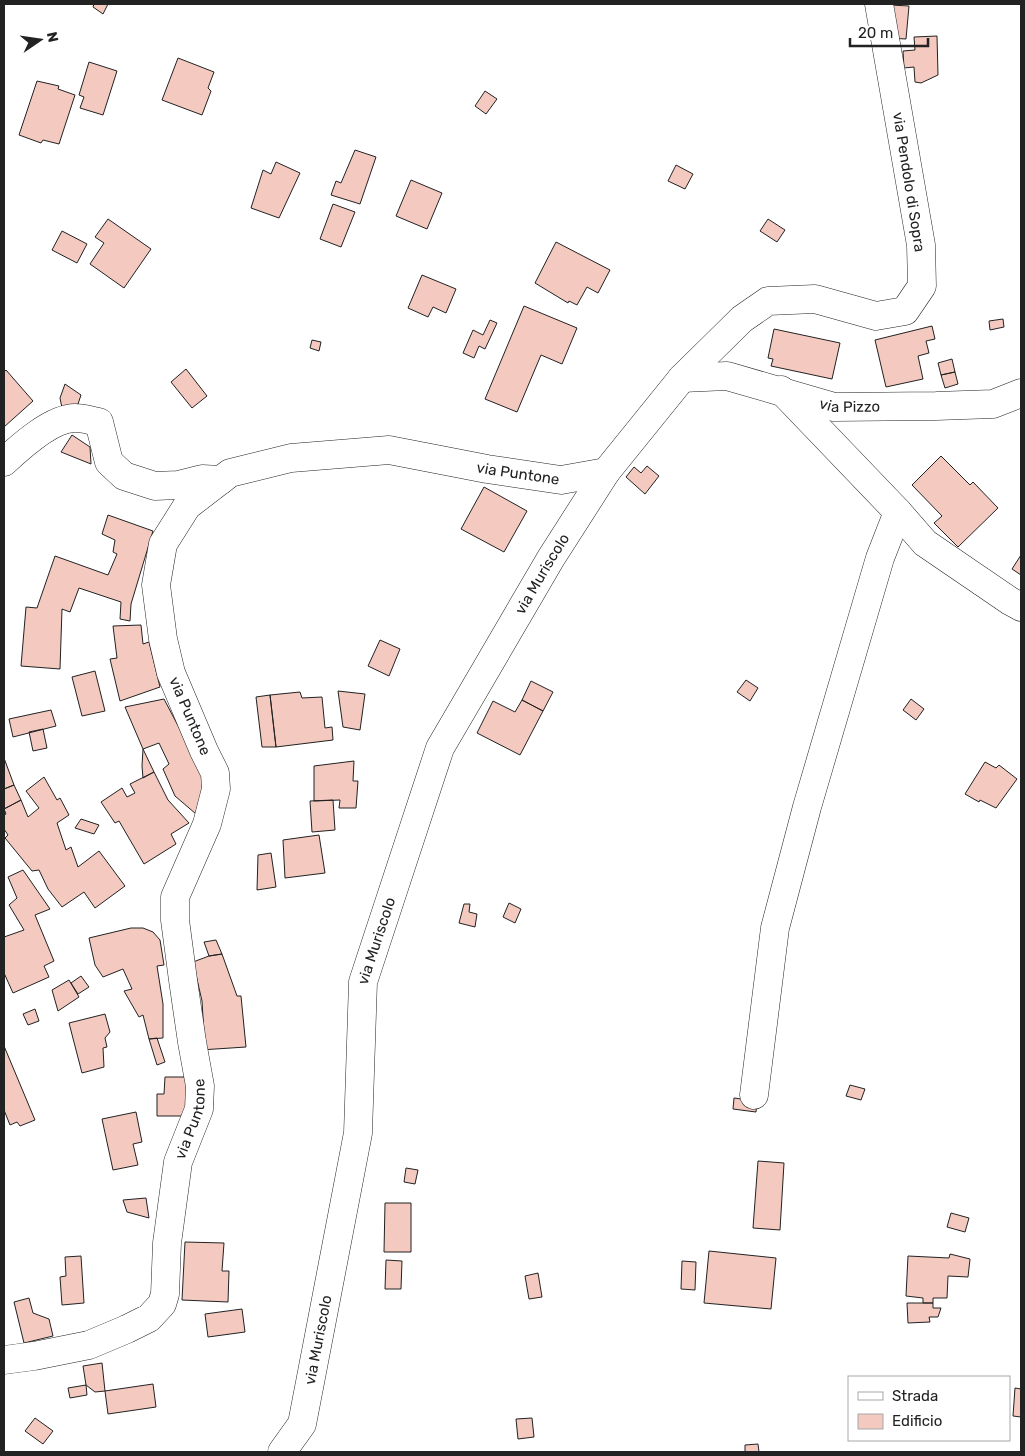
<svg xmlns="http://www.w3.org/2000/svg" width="1025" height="1456" viewBox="0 0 1025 1456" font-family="Rubik,sans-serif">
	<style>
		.building { fill: #f3c9c0; stroke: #222 }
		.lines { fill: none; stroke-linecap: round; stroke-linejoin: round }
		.minor-casing { stroke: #222; stroke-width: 29 }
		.minor { stroke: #fff; stroke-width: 28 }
		.labels { text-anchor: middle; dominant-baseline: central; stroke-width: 4; stroke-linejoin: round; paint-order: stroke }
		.street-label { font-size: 15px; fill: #222; stroke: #fff }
	</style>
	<rect width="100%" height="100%" fill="#fff"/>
	<!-- building -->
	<path class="building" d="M94,4H108L103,14L93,7Z
		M890,5L909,6L906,39L888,38Z
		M937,36L938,75L921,83L915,82L914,67L904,68L903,51L915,50L914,37Z
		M178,58L214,72L208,88L211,91L202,115L162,100Z
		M89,62L117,71L103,115L80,108L84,97L79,95Z
		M37,81L59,86L58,89L75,95L59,144L43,140L41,143L19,135Z
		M485,91L497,99L486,114L475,106Z
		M355,150L376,157L360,204L331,195L336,181L341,183Z
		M276,162L300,173L279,218L251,208L263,170L271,174Z
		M676,165L693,174L685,189L668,181Z
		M411,180L442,193L427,229L396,216Z
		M333,204L355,212L341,247L320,239Z
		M108,219L151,249L124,288L90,264L104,243L95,237Z
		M768,219L785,230L777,242L760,231Z
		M62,231L87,244L77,263L52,250Z
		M556,242L610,270L598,293L587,287L577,305L569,301L568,303L535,283Z
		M422,275L456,289L446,313L433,307L428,317L408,308Z
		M524,306L577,328L562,364L541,355L517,412L485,399Z
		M1003,319L1004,327L990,330L989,321Z
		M490,320L497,323L485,349L479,346L474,358L463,353L473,330L483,335Z
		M932,326L935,339L926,341L929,353L918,356L923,379L886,387L875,340Z
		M774,329L840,343L832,379L771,366L773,359L768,358Z
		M312,340L321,342L319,351L310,348Z
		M952,359L955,372L941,375L938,363Z
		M186,369L207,396L192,408L171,382Z
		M6,370L33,401L4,427V372Z
		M955,372L958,384L945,388L941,375Z
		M65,384L81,395L76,410L62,408L60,398Z
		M72,435L90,447L91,464L61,452Z
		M941,456L970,485L973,482L998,508L958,547L934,523L942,516L912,485Z
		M647,466L659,476L645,494L626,477L634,467L641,473Z
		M484,487L527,511L504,552L461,529Z
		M108,515L153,531L131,604L130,621L120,619L121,602L79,588L70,612L62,609L60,669L21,666L26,607L37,608L55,556L108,575L117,554L113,552L115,540L102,534Z
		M1021,555V575L1012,569Z
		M141,625L143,644L149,642L160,687L120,701L110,659L117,658L113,626Z
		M380,640L400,649L389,676L368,666Z
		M95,671L105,711L82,716L72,677Z
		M746,680L758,688L750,701L737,692Z
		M531,681L553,692L543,711L522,700Z
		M338,691L365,694L360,730L343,727Z
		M300,692L302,698L322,697L325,728L332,727L333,740L276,747L270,695Z
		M270,695L276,747H262L256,697Z
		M164,699L206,779L196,814L175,796L163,769L169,764L159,743L143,749L125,707Z
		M911,699L924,709L916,720L903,710Z
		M522,700L543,711L520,755L477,733L493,701L515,712Z
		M51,710L56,726L13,737L9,719Z
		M43,729L47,748L33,751L29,732Z
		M143,749L154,772L143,778L142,766Z
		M4,758L14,785L4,789Z
		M354,761L353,781H358L356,808H339L340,800L314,801V766Z
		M985,762L996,768L999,765L1017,779L996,808L980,800L979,802L965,794Z
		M154,772L168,800L189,823L171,834L176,844L144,864L119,821L115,823L101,802L122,788L127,797L135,793L130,784Z
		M44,777L57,800L60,798L69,815L57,823L66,850L71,847L78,867L99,851L125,886L95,908L84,892L62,907L48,889L39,870L32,871L5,838L8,835L4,829V815L6,814L4,809L21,800L28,817L39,808L26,791Z
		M14,785L21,800L4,809V789Z
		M333,800L335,830L312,832L310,801Z
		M81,819L99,825L94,834L75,828Z
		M319,835L325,873L285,878L283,840Z
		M271,853L276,887L257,890L258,855Z
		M23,870L50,909L35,915L54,961L44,966L49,977L13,993L4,973V937L24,930L9,905L17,898L8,877Z
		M509,903L521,909L515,923L503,917Z
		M464,904H470L469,912L477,914L475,927L459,923Z
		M131,928H143L153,932L160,940L164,965L157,966L163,1004V1038L149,1039L143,1015L139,1017L124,991L132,989L123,969L103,977L95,965L89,938Z
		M216,940L222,954L209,956L204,942Z
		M222,954L237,996H241L246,1047L200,1050L204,1034L202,1001L193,962L209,956Z
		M81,976L89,987L78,994L71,983Z
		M69,980L79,997L58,1011L52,990Z
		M35,1009L39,1021L28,1025L23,1014Z
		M105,1014L110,1032L105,1038L107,1047L103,1048L104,1067L82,1073L69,1023Z
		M157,1038L165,1062L157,1065L149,1039Z
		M4,1046L35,1120L20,1126L17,1122L10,1125L4,1110Z
		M165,1077H191L190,1116H157V1094H164Z
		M850,1085L865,1089L861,1100L846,1096Z
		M734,1098L757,1101L756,1112L733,1109Z
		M136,1112L142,1142L133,1144L138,1165L113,1170L102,1119Z
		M758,1161L784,1163L780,1230L753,1228Z
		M406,1168L418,1170L415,1184L404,1182Z
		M146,1198L149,1218L127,1212L123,1200Z
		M385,1203H411V1252H384Z
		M951,1213L969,1218L965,1232L947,1227Z
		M185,1242L224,1243L222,1271H229L228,1302L182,1300Z
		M709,1251L776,1258L771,1309L704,1303Z
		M950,1254L970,1259L968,1277L948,1276L947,1298H933V1303H923V1298L906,1296L908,1256L949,1258Z
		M81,1256L84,1303L62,1305L60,1277L66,1276L65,1257Z
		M386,1260L402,1261L401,1289H385Z
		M682,1261L696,1262L695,1290L681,1289Z
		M538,1273L542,1297L529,1299L525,1276Z
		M29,1298L33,1313L49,1319L53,1336L24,1343L14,1302Z
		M907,1303H933V1308H941L938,1317H929L930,1322L908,1323Z
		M242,1309L245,1332L208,1337L205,1314Z
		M102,1363L105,1391L95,1392L86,1385L83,1366Z
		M153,1384L156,1407L108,1414L105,1391Z
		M86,1385L87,1395L70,1398L68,1388Z
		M1015,1388L1021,1389V1417L1013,1416Z
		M35,1418L53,1431L43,1444L25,1431Z
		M532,1418L534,1437L518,1439L516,1419Z
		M758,1444L759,1452H745V1445Z"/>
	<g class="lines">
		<defs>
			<g id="minor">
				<path id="s1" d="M682,378L727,376L834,407L936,406L993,404L1021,393"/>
				<path d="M4,462C20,447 53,417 76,418C84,418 92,421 99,422L109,462L124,476L155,486L178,485L202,479L221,480"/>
				<path d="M898,512L925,543L1010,601L1021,607"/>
				<path d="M754,1095L775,928L807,807L880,558L898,512L781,390"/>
				<path id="s2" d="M4,1360L34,1356L89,1345L127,1329L149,1318L162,1304L165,1294L167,1243L178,1162L199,1109L200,1086L192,1042L183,980L175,920V897L207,824L216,789L215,773L204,751L171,673L163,639L156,585L163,544L187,506L230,473L291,458L389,450L487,469L561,480L606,472L682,378L742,319L768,301L815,299L876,316L905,311L922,286L921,245L879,4"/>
				<path id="s3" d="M282,1452L302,1424L358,1133L363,982L440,748L551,558L606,472"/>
			</g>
		</defs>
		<!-- minor casing -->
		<use href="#minor" class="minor-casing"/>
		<!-- minor -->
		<use href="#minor" class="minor"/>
	</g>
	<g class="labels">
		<!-- street labels -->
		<g class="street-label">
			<text transform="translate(909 182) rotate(81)">via Pendolo di Sopra</text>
			<text stroke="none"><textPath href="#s1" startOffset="172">via Pizzo</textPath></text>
			<text stroke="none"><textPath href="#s2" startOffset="1349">via Puntone</textPath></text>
			<text stroke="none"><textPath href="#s3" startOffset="930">via Muriscolo</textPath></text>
			<text transform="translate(190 716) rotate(67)">via Puntone</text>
			<text stroke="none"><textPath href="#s3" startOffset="525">via Muriscolo</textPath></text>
			<text stroke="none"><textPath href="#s2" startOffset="360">via Puntone</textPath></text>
			<text stroke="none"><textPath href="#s3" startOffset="120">via Muriscolo</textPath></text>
		</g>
	</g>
	<!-- border -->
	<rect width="1025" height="1456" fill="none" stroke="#222222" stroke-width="10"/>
	<!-- legend -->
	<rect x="848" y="1376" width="162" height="65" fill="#ffffff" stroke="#a7a7a7"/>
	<rect x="858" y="1392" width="25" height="8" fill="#ffffff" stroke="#a7a7a7"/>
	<text x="892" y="1401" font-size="15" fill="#222222">Strada</text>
	<rect x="858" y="1414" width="25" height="15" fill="#f3c9c0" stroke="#a7a7a7"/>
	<text x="892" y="1426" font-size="15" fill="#222222">Edificio</text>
	<!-- north arrow -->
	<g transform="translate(40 40) rotate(77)" stroke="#ffffff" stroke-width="4" paint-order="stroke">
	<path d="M0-4L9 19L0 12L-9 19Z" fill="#222222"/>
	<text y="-8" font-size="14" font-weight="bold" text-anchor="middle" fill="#222222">N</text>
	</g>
	<!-- scale -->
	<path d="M850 38v8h78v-8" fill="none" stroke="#222222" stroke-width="2.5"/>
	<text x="858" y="38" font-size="15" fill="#222222" stroke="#ffffff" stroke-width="4" paint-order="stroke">20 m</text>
</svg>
